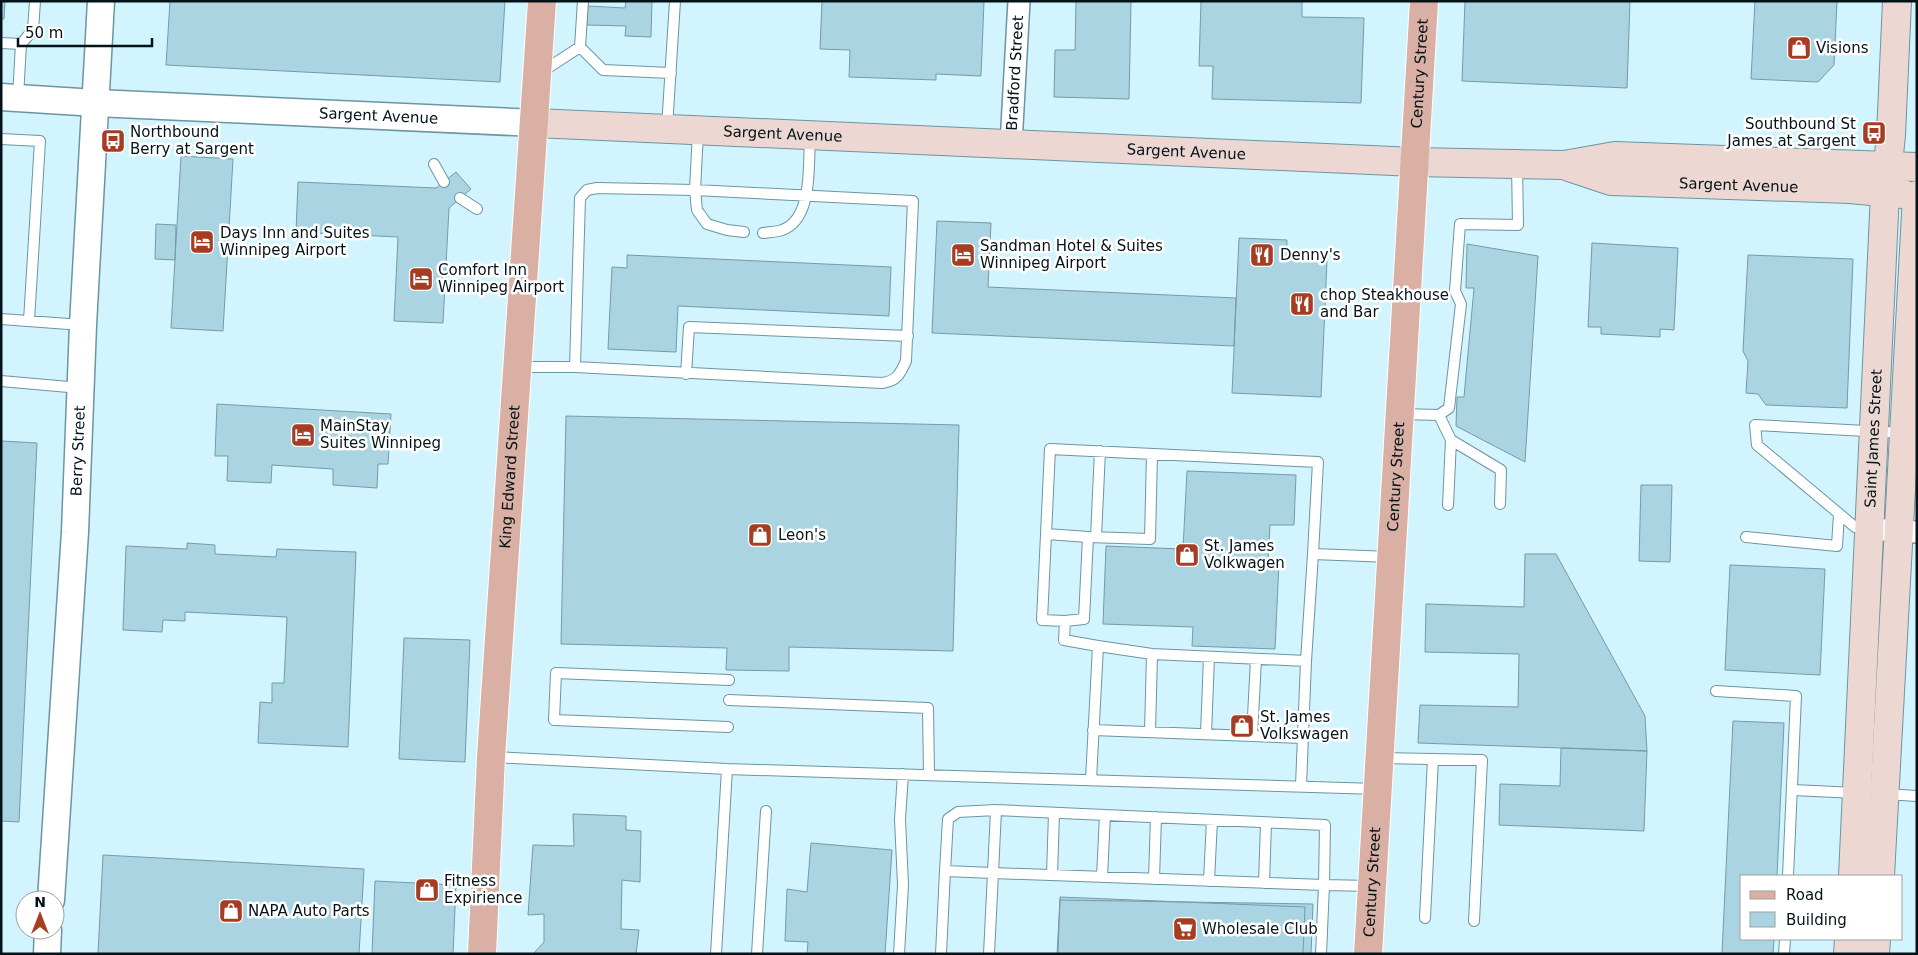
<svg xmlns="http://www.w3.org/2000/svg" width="1918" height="955" viewBox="0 0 1918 955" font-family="'DejaVu Sans',sans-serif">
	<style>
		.building { fill: #aad4e1; stroke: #739ca7 }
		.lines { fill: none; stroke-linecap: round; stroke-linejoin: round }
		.service-casing { stroke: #6c95a1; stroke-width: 12 }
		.minor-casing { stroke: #6c95a1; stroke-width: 24 }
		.tertiary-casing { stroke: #6c95a1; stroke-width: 29 }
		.secondary-casing { stroke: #6c95a1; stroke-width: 30 }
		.primary-casing { stroke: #fff; stroke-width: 30 }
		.service { stroke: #fff; stroke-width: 10 }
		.minor { stroke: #fff; stroke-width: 21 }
		.tertiary { stroke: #fff; stroke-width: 26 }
		.secondary { stroke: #edd7d2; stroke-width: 28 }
		.primary { stroke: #dab0a5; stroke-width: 28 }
		.labels { text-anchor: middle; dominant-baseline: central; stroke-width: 5; stroke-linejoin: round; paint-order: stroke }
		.poi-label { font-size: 15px; fill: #041318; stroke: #fff; text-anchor: start }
		.street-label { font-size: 15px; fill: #041318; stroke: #fff }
	</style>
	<rect width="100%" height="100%" fill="#d1f4fe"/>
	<!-- building -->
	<path class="building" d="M1,1H5L4,19H1Z
		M170,1H505L500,82L166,65Z
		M626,1H652L651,37L625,36L626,26L587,25L588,6L625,8Z
		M822,1H984L981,76L936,74V80L849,77L850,50L820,49Z
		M1076,1H1131L1129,99L1054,97L1055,50H1075Z
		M1201,1H1302V17L1364,18L1361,103L1212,99L1213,66H1199Z
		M1465,1H1630L1627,88L1462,81Z
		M1755,1H1837L1834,65L1818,82L1751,79Z
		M181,156L233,159L223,331L171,328Z
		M456,172L471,189L449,208L443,323L394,321L398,237L296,232L298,182L436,188Z
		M937,221L991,223L988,287L1236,298L1234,346L932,333Z
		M156,224L176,225L175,260L155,259Z
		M1239,238L1287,240L1286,258L1327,260L1321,397L1232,393Z
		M1592,243L1678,248L1674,330L1660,329V337L1601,334V327H1588Z
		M1467,244L1538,256L1525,462L1456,426L1457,397H1464L1474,288H1466Z
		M627,255L891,267L889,316L678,306L676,352L608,349L612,267L627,268Z
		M1748,255L1853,259L1847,408L1766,405L1758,394L1746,393L1748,361L1743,351Z
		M217,404L391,414L388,464H378L377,488L333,485V469L272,465L271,483L227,481L228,456H215Z
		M566,416L959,425L953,651L789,647V671L726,670L727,648L561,644Z
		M1,441L37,443L19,822L1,821Z
		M1187,471L1296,475L1294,525H1270L1268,561L1279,562L1275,649L1192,646L1193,627L1103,624L1106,546L1183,549Z
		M1641,485H1672L1670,562L1639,561Z
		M187,543L215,545V554L276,557L277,549L356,552L348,747L258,743L260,702L272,703V683H284L287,617L185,612V621L163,620L162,632L123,630L126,546L187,549Z
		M1525,554H1556L1645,716L1647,751L1418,743L1420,705L1518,707L1519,654L1425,652L1426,604L1524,607Z
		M1730,565L1825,569L1820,675L1725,670Z
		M404,638L470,640L465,762L399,759Z
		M1733,721L1784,723L1777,876H1742V939H1774L1773,954H1722Z
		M1561,748L1647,751L1644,831L1499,825L1500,784L1560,786Z
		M573,814L626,816V830L641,831L640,882L622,880L621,929L639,930L636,954H533L544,942V914L528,915L533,845L574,846Z
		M811,843L892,850L885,954H807L808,942L785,941L787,889L807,892Z
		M103,855L364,869L359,954H98Z
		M375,881L456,885L453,954H372Z
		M1060,897L1305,907L1303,954H1058Z
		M1060,900L1313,904L1311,954H1057Z"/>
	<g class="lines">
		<defs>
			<path id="service" d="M1,43L21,44
				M580,47L603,70L671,73
				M540,73L580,47L583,1
				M18,97L21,44L33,30L35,1
				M667,128L675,1
				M698,132L695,190L697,210L707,224L727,230L744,232
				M1,139L40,141L29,321
				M434,164L444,182
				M460,198L477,209
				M763,233C769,232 777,232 782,230C814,219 808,162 810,136
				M1,319L82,325
				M519,367H575L580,198L587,190L597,188L695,190L913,201L906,361C900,374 897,381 882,383L575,367
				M686,374L689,327L908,336
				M1,381L80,388
				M1400,414L1439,415L1449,408L1461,304L1455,291L1460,224L1518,225L1517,165
				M1439,415L1451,440L1448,505
				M1451,440L1501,470L1500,504
				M1869,529L1855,527L1757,445L1755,425L1903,433
				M1047,534L1088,537L1084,619L1065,621
				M1088,537L1150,539L1152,454
				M1096,537L1100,451
				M1746,537L1837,546L1839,514
				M1098,646L1064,640L1065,621L1042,620L1050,449L1318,462L1313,554
				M1716,691L1796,696L1788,876
				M729,700L928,708L929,774
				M728,727L554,720L556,673L729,680
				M1093,730L1302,738
				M1150,732L1152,654
				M1206,734L1209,657
				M1252,736L1256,659
				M493,757L727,769L716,954
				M1381,758L1482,760L1474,921
				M727,769L1378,789
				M1091,780L1098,646L1152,654L1306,661
				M1301,786L1306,661L1313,554L1391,557
				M1793,790L1856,793
				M1885,794L1917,796
				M945,871L948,819L958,812L996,810L1325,825L1324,885L993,873L989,954
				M1052,875L1054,813
				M1102,877L1105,815
				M1154,879L1156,817
				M1209,881L1212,820
				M1264,883L1266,823
				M1425,918L1433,759
				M757,954L766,811
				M899,954L903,885L900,819L903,774
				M941,954L945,871L993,873L996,810
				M1321,954L1324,885L1371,886
				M1784,954L1785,939"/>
			<g id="minor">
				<path id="s1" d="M1011,144L1019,1"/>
				<path d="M1870,529L1917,532"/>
			</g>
			<g id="tertiary">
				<path id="s2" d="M1,97L96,103L535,123"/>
				<path id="s3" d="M51,900L75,532L83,325L101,1"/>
				<path d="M47,954L48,930"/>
			</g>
			<g id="secondary">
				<path id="s4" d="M535,123L1415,162L1564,165L1615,156L1917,167"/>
				<path id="s5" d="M1569,167L1611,181L1850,189L1903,194"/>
				<path id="s6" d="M1853,876L1885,193L1891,135L1897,1"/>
				<path d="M1880,876L1917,195"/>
				<path d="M1848,954L1849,939"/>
				<path d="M1875,954L1876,939"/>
			</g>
			<g id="primary">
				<path id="s7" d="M482,954L491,757L542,1"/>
				<path id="s8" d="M1368,954L1424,1"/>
			</g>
		</defs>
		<!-- service casing -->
		<use href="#service" class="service-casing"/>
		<!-- minor casing -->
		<use href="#minor" class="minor-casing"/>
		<!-- tertiary casing -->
		<use href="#tertiary" class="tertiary-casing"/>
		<!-- secondary casing -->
		<use href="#secondary" class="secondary-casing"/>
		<!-- primary casing -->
		<use href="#primary" class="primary-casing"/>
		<!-- service -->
		<use href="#service" class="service"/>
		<!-- minor -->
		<use href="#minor" class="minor"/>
		<!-- tertiary -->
		<use href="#tertiary" class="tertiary"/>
		<!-- secondary -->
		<use href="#secondary" class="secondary"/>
		<!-- primary -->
		<use href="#primary" class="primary"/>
	</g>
	<!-- icons -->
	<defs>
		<symbol id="shop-square" viewBox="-11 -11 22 22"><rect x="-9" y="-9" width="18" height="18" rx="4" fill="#a63d23" stroke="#fff"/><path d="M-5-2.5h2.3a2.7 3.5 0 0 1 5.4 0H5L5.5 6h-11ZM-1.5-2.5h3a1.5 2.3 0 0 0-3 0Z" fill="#fff"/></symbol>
		<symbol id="bus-square" viewBox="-11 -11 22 22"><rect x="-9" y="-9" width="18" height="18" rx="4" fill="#a63d23" stroke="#fff"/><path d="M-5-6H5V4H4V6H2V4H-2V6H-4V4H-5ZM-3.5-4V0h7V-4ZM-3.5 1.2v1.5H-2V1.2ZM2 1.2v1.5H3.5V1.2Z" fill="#fff"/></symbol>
		<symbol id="hotel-square" viewBox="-11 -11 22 22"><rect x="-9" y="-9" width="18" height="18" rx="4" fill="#a63d23" stroke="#fff"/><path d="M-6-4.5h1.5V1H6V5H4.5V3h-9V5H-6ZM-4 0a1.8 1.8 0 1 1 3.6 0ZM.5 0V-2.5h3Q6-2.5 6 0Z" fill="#fff"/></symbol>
		<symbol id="restaurant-square" viewBox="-11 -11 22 22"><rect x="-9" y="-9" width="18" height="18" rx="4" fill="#a63d23" stroke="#fff"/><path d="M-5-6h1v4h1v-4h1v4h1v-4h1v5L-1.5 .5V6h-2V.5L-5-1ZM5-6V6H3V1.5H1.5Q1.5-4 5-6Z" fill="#fff"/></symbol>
		<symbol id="supermarket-square" viewBox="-11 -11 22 22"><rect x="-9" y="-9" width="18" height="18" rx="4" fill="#a63d23" stroke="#fff"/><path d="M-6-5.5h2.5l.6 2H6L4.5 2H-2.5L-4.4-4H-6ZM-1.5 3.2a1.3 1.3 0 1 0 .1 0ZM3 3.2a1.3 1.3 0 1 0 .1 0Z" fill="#fff"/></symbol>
	</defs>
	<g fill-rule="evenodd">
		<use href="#shop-square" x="1785" y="34" width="28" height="28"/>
		<use href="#bus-square" x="1860" y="119" width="28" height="28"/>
		<use href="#bus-square" x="99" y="127" width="28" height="28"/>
		<use href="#hotel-square" x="188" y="228" width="28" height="28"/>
		<use href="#hotel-square" x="949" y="241" width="28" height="28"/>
		<use href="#restaurant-square" x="1248" y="241" width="28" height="28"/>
		<use href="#hotel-square" x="407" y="265" width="28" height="28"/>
		<use href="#restaurant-square" x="1288" y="290" width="28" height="28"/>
		<use href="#hotel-square" x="289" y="421" width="28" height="28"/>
		<use href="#shop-square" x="746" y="521" width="28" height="28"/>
		<use href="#shop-square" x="1173" y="541" width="28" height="28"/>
		<use href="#shop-square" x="1228" y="712" width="28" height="28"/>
		<use href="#shop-square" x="413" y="876" width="28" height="28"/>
		<use href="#shop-square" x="217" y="897" width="28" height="28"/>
		<use href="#supermarket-square" x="1171" y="915" width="28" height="28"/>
	</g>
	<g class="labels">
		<!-- poi labels -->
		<g class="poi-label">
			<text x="1816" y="48">Visions</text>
			<text x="1856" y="124" text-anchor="end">Southbound St<tspan x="1856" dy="17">James at Sargent</tspan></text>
			<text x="130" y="132">Northbound<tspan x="130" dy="17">Berry at Sargent</tspan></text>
			<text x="220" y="233">Days Inn and Suites<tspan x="220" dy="17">Winnipeg Airport</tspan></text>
			<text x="980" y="246">Sandman Hotel &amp; Suites<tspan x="980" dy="17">Winnipeg Airport</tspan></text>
			<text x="1280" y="255">Denny's</text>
			<text x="438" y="270">Comfort Inn<tspan x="438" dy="17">Winnipeg Airport</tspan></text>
			<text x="1320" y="295">chop Steakhouse<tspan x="1320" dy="17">and Bar</tspan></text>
			<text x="320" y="426">MainStay<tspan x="320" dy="17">Suites Winnipeg</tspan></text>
			<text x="778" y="535">Leon's</text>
			<text x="1204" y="546">St. James<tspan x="1204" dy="17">Volkwagen</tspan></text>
			<text x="1260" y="717">St. James<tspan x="1260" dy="17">Volkswagen</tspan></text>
			<text x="444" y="881">Fitness<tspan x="444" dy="17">Expirience</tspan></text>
			<text x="248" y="911">NAPA Auto Parts</text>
			<text x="1202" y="929">Wholesale Club</text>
		</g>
		<!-- street labels -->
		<g class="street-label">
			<text stroke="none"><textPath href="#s1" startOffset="71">Bradford Street</textPath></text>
			<text stroke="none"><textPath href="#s8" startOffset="882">Century Street</textPath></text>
			<text stroke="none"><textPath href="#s2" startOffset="378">Sargent Avenue</textPath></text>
			<text stroke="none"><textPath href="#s4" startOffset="248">Sargent Avenue</textPath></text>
			<text stroke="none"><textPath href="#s4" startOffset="652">Sargent Avenue</textPath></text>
			<text stroke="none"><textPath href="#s5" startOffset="172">Sargent Avenue</textPath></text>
			<text stroke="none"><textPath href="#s6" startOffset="438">Saint James Street</textPath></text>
			<text stroke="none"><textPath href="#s3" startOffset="450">Berry Street</textPath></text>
			<text stroke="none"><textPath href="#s7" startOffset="478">King Edward Street</textPath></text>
			<text stroke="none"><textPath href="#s8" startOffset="478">Century Street</textPath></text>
			<text stroke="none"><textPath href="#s8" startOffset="72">Century Street</textPath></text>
		</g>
	</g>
	<!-- border -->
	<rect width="1918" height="955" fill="none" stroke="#041318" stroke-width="5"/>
	<!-- legend -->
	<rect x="1740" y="875" width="162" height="65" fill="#ffffff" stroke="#9ba1a3"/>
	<rect x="1750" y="891" width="25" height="8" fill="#dab0a5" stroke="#9ba1a3"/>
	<text x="1786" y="900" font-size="15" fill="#041318">Road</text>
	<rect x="1750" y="912" width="25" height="15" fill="#aad4e1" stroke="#9ba1a3"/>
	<text x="1786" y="925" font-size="15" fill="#041318">Building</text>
	<!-- north arrow -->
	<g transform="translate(40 915)"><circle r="24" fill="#ffffff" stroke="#9ba1a3"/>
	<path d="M0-4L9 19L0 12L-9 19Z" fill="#a63d23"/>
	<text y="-8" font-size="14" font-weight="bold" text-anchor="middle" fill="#041318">N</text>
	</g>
	<!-- scale -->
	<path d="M18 38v8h134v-8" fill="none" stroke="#041318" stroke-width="2.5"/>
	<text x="25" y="38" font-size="15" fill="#041318" stroke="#ffffff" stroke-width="4" paint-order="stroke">50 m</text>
</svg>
